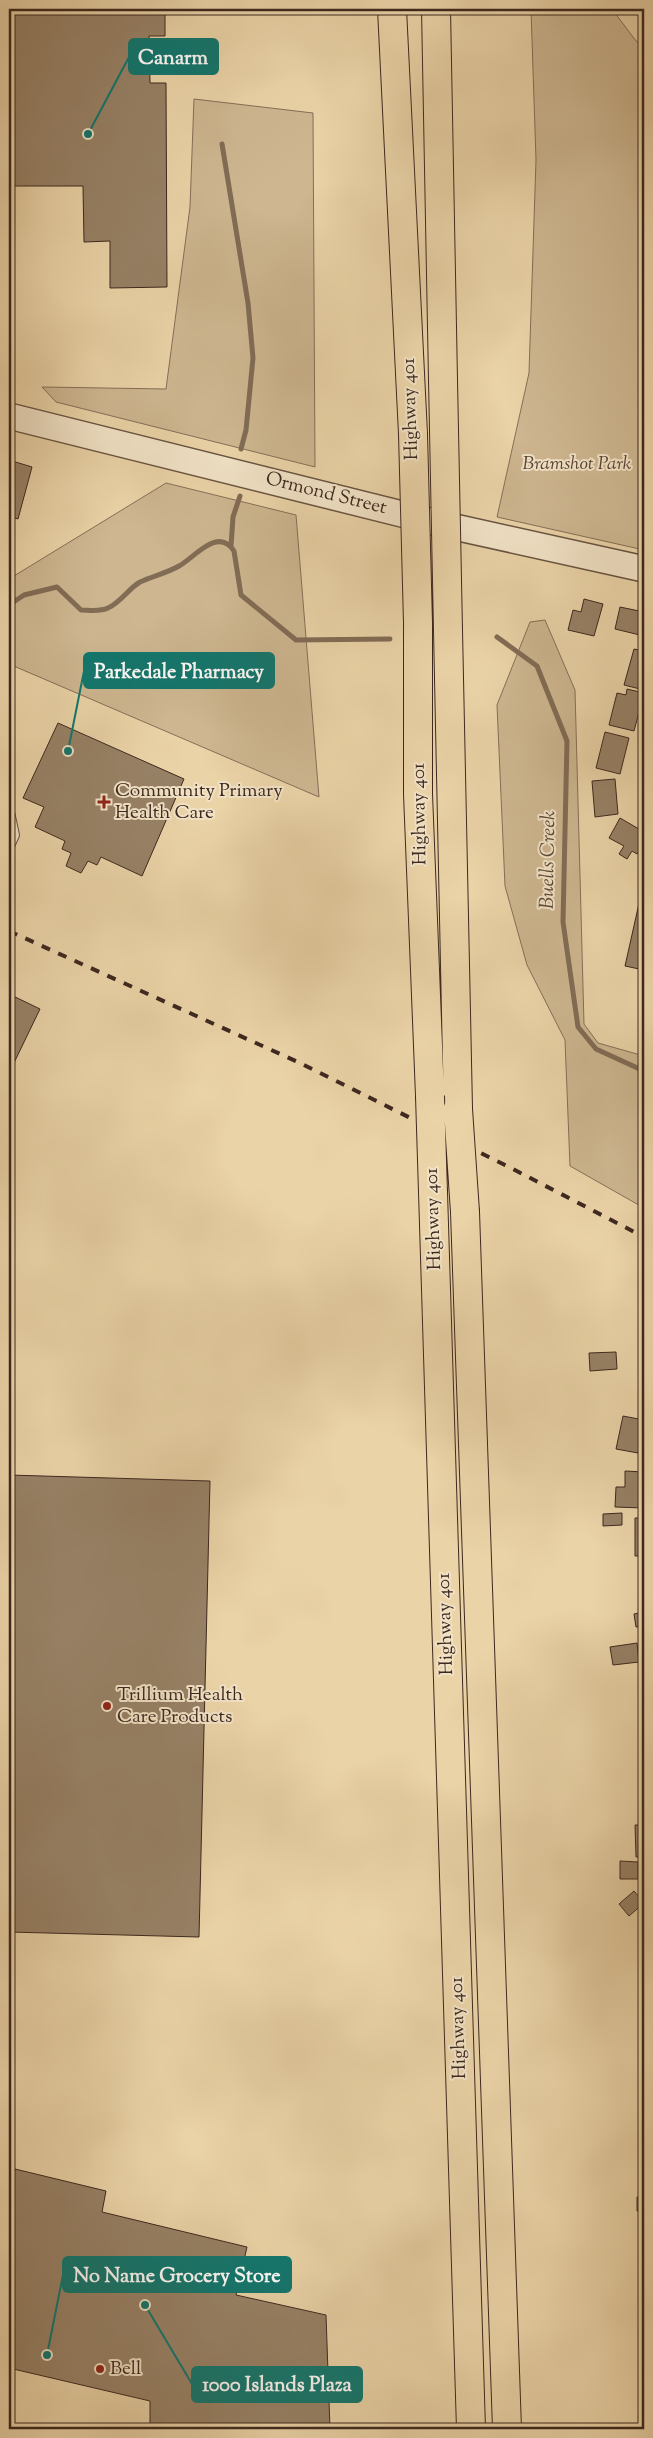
<svg xmlns="http://www.w3.org/2000/svg" width="653" height="2438" viewBox="0 0 653 2438" font-family="'Sorts Mill Goudy',serif">
	<style>
		.green { fill: #cdb690; stroke: #856f58 }
		.lines { fill: none; stroke-linecap: round; stroke-linejoin: round }
		.stream { stroke: #816c55; stroke-width: 5 }
		.building { fill: #978166; stroke: #3d281f }
		.service-casing { stroke: #685341; stroke-width: 12 }
		.tertiary-casing { stroke: #685341; stroke-width: 28 }
		.motorway-casing { stroke: #3d281f; stroke-width: 30 }
		.service { stroke: #f1e2c6; stroke-width: 10 }
		.tertiary { stroke: #f1e2c6; stroke-width: 25 }
		.motorway { stroke: #ead3a7; stroke-width: 28 }
		.rail { stroke: #3d281f; stroke-width: 4; stroke-dasharray: 9 9; stroke-linecap: butt }
		.motorway-bridge-casing { stroke: #3d281f; stroke-width: 30; stroke-linecap: butt }
		.motorway-bridge { stroke: #ead3a7; stroke-width: 28 }
		.poi-dot { fill: #8f2418; stroke: #f1e2c6; stroke-width: 2 }
		.labels { text-anchor: middle; dominant-baseline: central; stroke-width: 4; stroke-linejoin: round; paint-order: stroke }
		.street-label { font-size: 19px; fill: #3d281f; stroke: #f1e2c6 }
		.park-label { font-size: 19px; font-style: italic; fill: #5a4436; stroke: #f1e2c6 }
		.poi-label { font-size: 19px; fill: #3d281f; stroke: #f1e2c6; text-anchor: start }
		.water-label { font-size: 20px; font-style: italic; fill: #5f4a3a; stroke: #f1e2c6 }
		.leader { fill: none; stroke: #0f766e; stroke-width: 2 }
		.callout-dot { fill: #0f766e; stroke: #f1e2c6; stroke-width: 2 }
		.callout { fill: #0f766e; stroke: #0f766e; stroke-width: 2 }
		.callout-label { font-size: 20px; text-anchor: middle; font-weight: bold; fill: #fff }
	</style>
	<rect width="100%" height="100%" fill="#ead3a7"/>
	<filter id="stains"><feTurbulence type="fractalNoise" baseFrequency=".004" numOctaves="4"/><feColorMatrix values="0 0 0 0 .2 0 0 0 0 .09 0 0 0 0 .02 0 0 0 .5 -.17"/></filter>
	<radialGradient id="worn" r=".72"><stop offset=".6" stop-color="#630" stop-opacity="0"/><stop offset="1" stop-color="#630" stop-opacity=".3"/></radialGradient>
	<!-- green -->
	<path class="green" d="M531,9H612L636,41L644,46V550L497,517L529,373L536,160Z
		M194,99L313,113L315,467L56,402L42,387L166,389L190,207Z
		M166,483L296,515L319,797L9,664V579Z
		M545,620L575,690L584,1024L598,1043L644,1056V1208L570,1166L565,1040L527,965L505,886L497,705L530,622Z"/>
	<g class="lines">
		<!-- stream -->
		<path class="stream" d="M222,144L248,303L253,358L246,430L241,449
			M231,546L233,517L240,496
			M9,605L24,595L57,587L81,610C89,610 100,612 108,608C121,602 128,589 140,582C153,576 167,573 179,566C194,558 218,526 234,551L241,595L296,640L390,639
			M497,637L537,666L567,741L563,922L578,1027L596,1049L644,1071"/>
	</g>
	<!-- building -->
	<path class="building" d="M9,9H165V36H149L150,83H166L167,287L110,288V241L84,242L83,186H9Z
		M9,460L32,467L18,519L9,516Z
		M584,599L603,604L594,636L568,630L573,610L581,612Z
		M620,607L644,612V636L615,629Z
		M634,649L644,651V690L624,685Z
		M627,689L644,693L634,731L609,725L617,693L626,695Z
		M58,723L184,779L142,876L101,857L97,865L88,861L81,873L66,866L71,853L62,849L65,841L35,827L44,807L23,798Z
		M605,732L629,738L620,774L596,768Z
		M615,779L618,814L595,817L592,781Z
		M620,818L644,832V841L637,854L632,851L627,859L619,854L624,846L609,838Z
		M642,890H644V970L625,966Z
		M9,994L40,1009L12,1067L9,1066Z
		M616,1352L617,1369L590,1371L589,1353Z
		M644,1380V1393L640,1381Z
		M623,1416L644,1420L638,1453L616,1449Z
		M625,1471L644,1472V1508L615,1507L616,1487H625Z
		M9,1475L210,1481L199,1937L9,1932Z
		M622,1513V1525L603,1526V1514Z
		M635,1518H644V1556H635Z
		M640,1566H644V1601H642Z
		M644,1612V1626L636,1627L634,1614Z
		M637,1643L639,1662L613,1665L610,1647Z
		M635,1825H644V1857H636Z
		M620,1861L638,1862V1879H620Z
		M634,1891L644,1903L629,1916L619,1904Z
		M643,2100H644V2123H643Z
		M15,2169L106,2191L102,2212L247,2247L236,2295L326,2315L330,2429H150V2401L9,2368V2190L11,2191Z
		M637,2197H644V2211H637Z"/>
	<g class="lines">
		<defs>
			<path id="service" d="M9,812L14,835L9,846"/>
			<path id="tertiary" d="M9,416L450,526L644,569"/>
			<path id="motorway" d="M392,9L413,434
				M436,9L443,380
				M418,623V794L430,1096
				M448,630L458,1109
				M433,1192L471,2429
				M465,1212L507,2429"/>
		</defs>
		<!-- service casing -->
		<use href="#service" class="service-casing"/>
		<!-- tertiary casing -->
		<use href="#tertiary" class="tertiary-casing"/>
		<!-- motorway casing -->
		<use href="#motorway" class="motorway-casing"/>
		<!-- service -->
		<use href="#service" class="service"/>
		<!-- tertiary -->
		<use href="#tertiary" class="tertiary"/>
		<!-- motorway -->
		<use href="#motorway" class="motorway"/>
		<!-- rail -->
		<path class="rail" d="M9,931L300,1063L511,1168L644,1237"/>
		<defs>
			<path id="motorway-bridge" d="M443,380L448,630
				M413,434L418,623
				M430,1096L433,1192
				M458,1109L465,1212"/>
		</defs>
		<!-- motorway-bridge casing -->
		<use href="#motorway-bridge" class="motorway-bridge-casing"/>
		<!-- motorway-bridge -->
		<use href="#motorway-bridge" class="motorway-bridge"/>
	</g>
	<!-- markers -->
	<g class="poi-dot">
		<path d="M101.5 794.5h5v5h5v5h-5v5h-5v-5h-5v-5h5z"/>
		<circle cx="107" cy="1706" r="5"/>
		<circle cx="100" cy="2369" r="5"/>
	</g>
	<g class="labels">
		<!-- street labels -->
		<g class="street-label">
			<text transform="translate(411 409) rotate(-92)">Highway 401</text>
			<text transform="translate(326 494) rotate(14)">Ormond Street</text>
			<text transform="translate(420 814) rotate(-91)">Highway 401</text>
			<text transform="translate(434 1219) rotate(-92)">Highway 401</text>
			<text transform="translate(446 1624) rotate(-92)">Highway 401</text>
			<text transform="translate(459 2028) rotate(-92)">Highway 401</text>
		</g>
		<!-- park labels -->
		<g class="park-label">
			<text x="577" y="464">Bramshot Park</text>
		</g>
		<!-- poi labels -->
		<g class="poi-label">
			<text x="115" y="791">Community Primary<tspan x="115" dy="22">Health Care</tspan></text>
			<text x="117" y="1695">Trillium Health<tspan x="117" dy="22">Care Products</tspan></text>
			<text x="110" y="2369">Bell</text>
		</g>
		<!-- water labels -->
		<g class="water-label">
			<text transform="translate(549 860) rotate(-89)">Buells Creek</text>
		</g>
	</g>
	<!-- callouts -->
	<path class="leader" d="M88 134L129 57M68 751L84 671M47 2355L63 2275M145 2305L192 2384"/>
	<g class="callout-dot">
		<circle cx="88" cy="134" r="5"/>
		<circle cx="68" cy="751" r="5"/>
		<circle cx="47" cy="2355" r="5"/>
		<circle cx="145" cy="2305" r="5"/>
	</g>
	<g class="callout">
		<rect x="129" y="39" width="89" height="35" rx="5"/>
		<rect x="84" y="653" width="190" height="35" rx="5"/>
		<rect x="63" y="2257" width="228" height="35" rx="5"/>
		<rect x="192" y="2367" width="170" height="35" rx="5"/>
	</g>
	<g class="callout-label">
		<text x="173" y="64">Canarm</text>
		<text x="179" y="678">Parkedale Pharmacy</text>
		<text x="177" y="2282">No Name Grocery Store</text>
		<text x="277" y="2391">1000 Islands Plaza</text>
	</g>
	<!-- margin -->
	<rect width="653" height="2438" fill="none" stroke="#ead3a7" stroke-width="30"/>
	<rect x="10" y="10" width="633" height="2418" fill="none" stroke="#3d281f" stroke-width="2.5"/>
	<rect x="15" y="15" width="623" height="2408" fill="none" stroke="#3d281f"/>
	<rect width="100%" height="100%" filter="url(#stains)"/>
	<rect width="100%" height="100%" fill="url(#worn)"/>
</svg>
